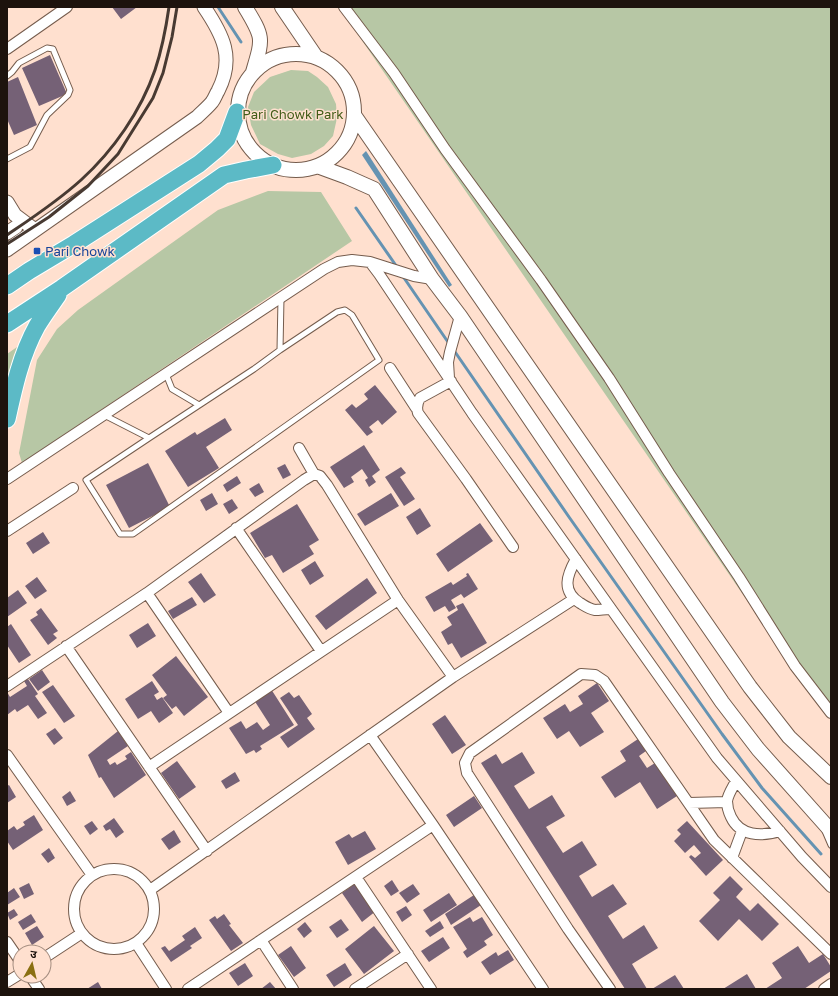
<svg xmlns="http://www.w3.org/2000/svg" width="838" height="996" viewBox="0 0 838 996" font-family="'Golos Text','Noto Sans Devanagari',sans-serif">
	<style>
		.green { fill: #b7c7a5 }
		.water { fill: #6593b2 }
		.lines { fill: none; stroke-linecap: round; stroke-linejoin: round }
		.stream { stroke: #6593b2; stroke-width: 3 }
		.building { fill: #756176 }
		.service-casing { stroke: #755c4d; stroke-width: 7 }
		.minor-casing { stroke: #755c4d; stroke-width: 12 }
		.tertiary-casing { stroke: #755c4d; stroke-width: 15 }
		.secondary-casing { stroke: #755c4d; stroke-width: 16 }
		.trunk-casing { stroke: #fff; stroke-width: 19 }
		.service { stroke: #fff; stroke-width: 5 }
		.minor { stroke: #fff; stroke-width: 10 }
		.tertiary { stroke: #fff; stroke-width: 13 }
		.secondary { stroke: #fff; stroke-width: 14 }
		.trunk { stroke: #5cbac6; stroke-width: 17 }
		.rail { stroke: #483a32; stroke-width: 3 }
		.transit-dot { fill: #1a4fb4; stroke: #ffe0cf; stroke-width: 1.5 }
		.labels { text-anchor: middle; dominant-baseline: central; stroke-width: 3; stroke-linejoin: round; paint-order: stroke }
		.park-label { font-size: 13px; fill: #425c18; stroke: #ffe0cf }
		.transit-label { font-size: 13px; fill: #164399; stroke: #ffe0cf; text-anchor: start }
	</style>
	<rect width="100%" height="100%" fill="#ffe0cf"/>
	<!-- green -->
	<path class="green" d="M339,7H831V708L801,679Z
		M291,70L308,71L317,77L328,87L336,104L337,118L333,136L324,146L311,154L292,158L278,154L260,144L251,125L248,107L254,92L270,77Z
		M268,191L321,192L352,241L22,463L19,453L37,360L57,329L78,310L218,210Z
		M17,347L7,398V354Z"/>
	<!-- water -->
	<path class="water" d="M366,151L452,285L449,287L362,155Z"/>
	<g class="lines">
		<!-- stream -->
		<path class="stream" d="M218,7L241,42
			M356,208L397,267
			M402,275L450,345
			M453,349L569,517L722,734L762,788L821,854"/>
	</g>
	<!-- building -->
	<path class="building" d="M112,7H137L121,19Z
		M50,55L67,94L39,106L22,68Z
		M18,77L37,125L14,135L7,119V82Z
		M375,385L397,412L382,425L378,420L369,427L373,432L367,436L345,410L352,404L356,408L368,399L364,394Z
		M225,418L232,430L206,447L219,468L188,487L165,451L195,432L197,435Z
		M364,445L380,470L372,476L376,482L369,487L365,480L368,478L362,469L351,477L354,482L344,488L330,467Z
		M148,463L170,507L129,528L106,485Z
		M285,464L291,475L283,479L277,468Z
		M401,467L406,473L400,477L415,499L404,506L385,477Z
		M237,476L241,483L227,492L223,485Z
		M259,483L264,492L255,497L249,489Z
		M212,493L218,504L206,511L200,500Z
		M391,493L399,506L365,526L357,514Z
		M232,499L238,508L229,514L223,504Z
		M297,504L319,540L309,546L314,554L283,573L272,555L265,558L250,533Z
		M420,508L431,526L417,535L406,517Z
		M480,523L493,541L448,572L436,554Z
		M43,532L50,543L33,554L26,543Z
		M315,561L324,576L310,585L301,570Z
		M201,573L216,595L204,603L188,582Z
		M468,573L478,589L464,598L461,594L451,600L456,608L449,612L445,606L434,612L425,597L451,582L453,585L467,576L466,574Z
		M37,577L47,591L35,599L25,586Z
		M367,578L377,593L326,630L315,616Z
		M18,590L27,603L7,617V598Z
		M192,597L197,605L173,619L168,611Z
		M463,603L487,643L461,658L452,643L448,645L441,632L452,625L447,617L458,610L456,606Z
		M41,608L58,631L53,634L57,638L48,645L30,620L38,615L36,612Z
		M148,623L156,636L137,648L129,635Z
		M11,624L31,655L19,663L7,645V627Z
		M176,656L208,697L184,716L176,706L172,709L163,698L167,695L152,675Z
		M42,670L50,682L38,691L29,679Z
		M28,679L38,694L35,696L47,713L38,719L28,705L17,712L15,709L7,715V692L10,697L27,686L24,681Z
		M152,681L159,692L154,695L157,700L162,697L173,713L159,723L151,711L138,719L125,699Z
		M597,683L609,701L591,713L604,732L580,747L569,731L557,739L543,718L565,704L570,712L583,704L578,696Z
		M53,685L75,716L64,723L42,692Z
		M271,689L294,725L260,746L262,749L256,753L254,750L246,754L229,728L241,721L246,729L257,722L263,730L270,725L254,700Z
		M289,692L294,698L299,695L312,714L307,718L315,729L288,748L280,737L298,725L280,698Z
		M445,715L466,745L452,754L432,724Z
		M55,728L63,738L54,745L46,734Z
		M118,731L128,746L107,760L110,765L115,762L117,765L127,759L125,756L131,752L146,775L114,798L101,777L99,778L88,755Z
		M638,739L646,751L639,756L647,768L655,763L677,796L657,809L640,782L615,798L601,777L626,761L620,751Z
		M522,752L535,773L514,786L529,809L552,795L565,816L546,827L563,853L582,841L597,865L579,876L592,897L613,884L627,904L608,916L623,939L644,925L658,948L632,964L647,989H625L481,763L496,754L502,764Z
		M177,761L196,787L179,799L161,773Z
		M235,772L240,781L226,789L221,781Z
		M9,785L16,797L7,803V786Z
		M70,791L76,801L67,806L62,797Z
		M474,796L482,808L454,827L446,815Z
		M34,815L43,830L13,850L7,841V831L14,826L17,830L25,825L23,822Z
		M114,818L124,832L116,838L110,829L106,831L103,826Z
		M92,821L98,829L90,835L84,826Z
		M687,821L723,860L706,876L689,857L691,855L695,858L701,853L694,845L685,853L674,841L681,834L677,830Z
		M174,830L181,842L169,850L161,839Z
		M365,831L376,849L348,865L335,842L349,834L352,838Z
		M49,848L55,858L48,863L41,854Z
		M730,876L743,889L736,897L750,911L758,903L779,924L762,941L739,919L718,941L699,921L720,900L713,893Z
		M392,880L399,891L391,896L384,886Z
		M29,883L34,894L24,899L19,888Z
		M356,883L376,911L362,922L342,893Z
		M413,884L420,894L407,903L399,893Z
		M14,888L20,897L7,905V893Z
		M449,893L457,905L431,922L423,910Z
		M474,895L481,905L451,925L445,914Z
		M406,906L412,915L402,922L396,912Z
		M14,909L18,915L10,920L7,913Z
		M31,914L36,922L23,930L18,922Z
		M224,914L231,924L229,925L243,943L231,951L209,920L215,916L217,919Z
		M470,917L473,922L482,917L493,935L484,941L487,945L467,958L463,952L467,949L453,927Z
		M341,919L349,930L337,938L329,927Z
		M440,921L444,928L430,937L425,931Z
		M305,922L312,931L304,938L297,929Z
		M37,926L44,937L32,945L25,933Z
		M374,926L394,951L364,974L345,949Z
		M195,927L202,938L190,946L192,948L171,962L161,948L165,946L169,951L185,940L182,936Z
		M443,937L450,948L429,962L421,951Z
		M291,946L306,968L294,977L278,955Z
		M798,946L809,963L823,954L831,967V971L804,989H765L782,978L772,963Z
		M508,950L514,960L490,975L481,962L496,952L498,956Z
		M245,963L253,976L238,986L229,973Z
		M345,963L352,975L334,987L326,975Z
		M747,974L756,989H723Z
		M675,975L684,989H652Z
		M98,982L102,989H87Z
		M270,982L276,989H261Z"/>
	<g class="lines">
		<defs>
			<path id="service" d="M7,76L12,72L19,63L47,48L53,49L70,90L68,95L47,115L30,147L7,159
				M166,374L172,389L199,405
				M104,415L149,438L254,369L280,350L281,298
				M149,438L86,480L120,534H133L379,360L352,315L345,310L337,312L280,350
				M825,831L831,845"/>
			<path id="minor" d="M344,7L394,73L445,149L541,280L609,378L669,473L739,577L795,666L831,713
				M7,49L67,7
				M370,262L379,274L472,413L717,758L802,857L831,887
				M390,368L416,408
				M449,378L448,362L450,352L460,316
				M451,381L420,398C417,403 416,407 418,413L466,479L513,547
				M299,448L314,474
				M7,479L324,269L338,262L352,260L370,262L414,276L432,279
				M236,528L321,651
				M7,531L73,488
				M576,559C567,575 561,591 580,603C585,606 589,609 595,610C600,610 605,609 610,609
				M147,593L229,713
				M66,646L207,851
				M7,686L147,593L304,480L314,474L320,476L327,485L398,600L453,677
				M370,735L433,825L543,989
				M7,755L92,875
				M149,767L398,600
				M736,781C733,787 728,794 727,801C727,806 729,813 731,817C740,836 761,837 780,831
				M689,803L727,802
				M732,858L742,831
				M74 909a40 40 0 1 1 80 0a40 40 0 1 1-80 0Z
				M356,877L431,989
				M150,890L453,677L574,599
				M261,940L293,989
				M7,942L20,961
				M136,943L166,989
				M44,958L82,933
				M30,976L39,989
				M7,982L20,974
				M188,989L433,825
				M355,989L408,954
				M610,989L568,929L467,773L465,763L470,753L581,674L595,675L604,681L714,840L831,954
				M824,989L831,984"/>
			<path id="tertiary" d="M7,202L15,215L35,230
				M7,233L16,227
				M7,250L197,117C202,112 208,107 212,102C215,98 216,94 218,91C235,58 223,35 204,7"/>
			<path id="secondary" d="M245,7C264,38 263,38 253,72
				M282,7L316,57
				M238 112a58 58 0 1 1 116 0a58 58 0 1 1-116 0Z
				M354,115L750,687L789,737L831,777
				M317,166L347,177L374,189L432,279L460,316L722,702L758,749L831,831"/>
			<path id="trunk" d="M7,286L29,271L74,244L199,164L217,149L227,139L237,112
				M7,324L62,288L224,175L246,170L273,165
				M7,419C14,387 21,355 37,326C43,316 51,305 58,295"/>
		</defs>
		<!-- service casing -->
		<use href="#service" class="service-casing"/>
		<!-- minor casing -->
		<use href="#minor" class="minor-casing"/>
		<!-- tertiary casing -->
		<use href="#tertiary" class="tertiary-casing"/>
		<!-- secondary casing -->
		<use href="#secondary" class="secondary-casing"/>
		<!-- trunk casing -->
		<use href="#trunk" class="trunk-casing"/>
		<!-- service -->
		<use href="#service" class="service"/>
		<!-- minor -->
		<use href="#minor" class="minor"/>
		<!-- tertiary -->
		<use href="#tertiary" class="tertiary"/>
		<!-- secondary -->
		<use href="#secondary" class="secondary"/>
		<!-- trunk -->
		<use href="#trunk" class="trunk"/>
		<!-- rail -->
		<path class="rail" d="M7,235C32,218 58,201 81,180C113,151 141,111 155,70C162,49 166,28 169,7
			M7,244L49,217L88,186L118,154L153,98L163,73L172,37L177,7"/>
	</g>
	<!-- markers -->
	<rect class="transit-dot" x="33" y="247" width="8" height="8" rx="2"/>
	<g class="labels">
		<!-- park labels -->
		<g class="park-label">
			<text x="293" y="114">Pari Chowk Park</text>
		</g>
		<!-- transit labels -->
		<g class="transit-label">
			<text x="45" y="251">Pari Chowk</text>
		</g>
	</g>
	<!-- border -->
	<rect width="838" height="996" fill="none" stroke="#1d130d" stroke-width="16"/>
	<!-- north arrow -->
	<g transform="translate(32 964) rotate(8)"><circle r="19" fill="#ffe0cf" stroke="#a58e81"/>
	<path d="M0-3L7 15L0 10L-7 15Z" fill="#8a6f11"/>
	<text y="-6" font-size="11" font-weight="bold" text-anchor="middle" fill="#1d130d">उ</text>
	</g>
</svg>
